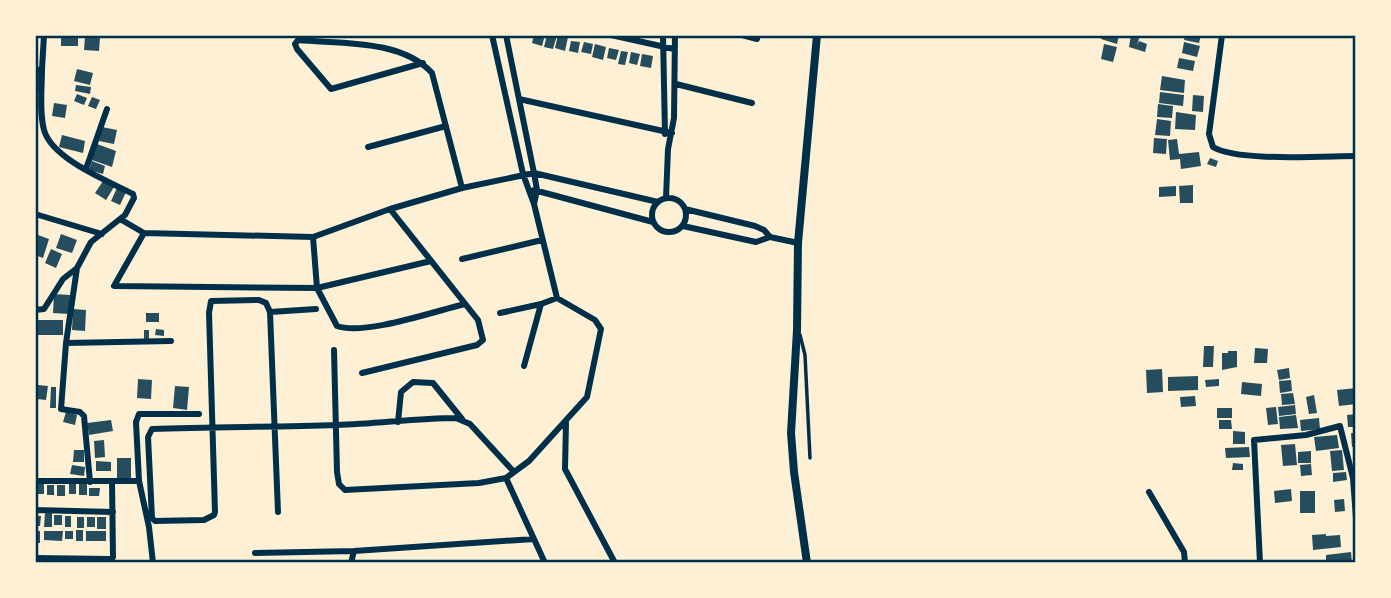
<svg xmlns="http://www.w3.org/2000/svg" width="1391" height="598" font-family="'Noto Sans',sans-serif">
<rect width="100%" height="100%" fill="#fdf0d5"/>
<path fill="#264d5e" d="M534 35H545L542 46 532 43Z
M547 35H557L553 49 544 47Z
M558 35 568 37 565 51 555 48Z
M1102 35H1119L1117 44 1101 39Z
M1131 35H1140L1137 46 1139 41 1147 44 1145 52 1129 47Z
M1185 35H1201L1199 43 1184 40Z
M85 36 100 37 99 51 84 50Z
M61 37H78V46H61Z
M571 41 580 42 578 53 569 51Z
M584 42 593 44 591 54 581 52Z
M1184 42 1200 46 1197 57 1182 53Z
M595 44 606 47 603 60 592 57Z
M1104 44 1117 47 1113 62 1101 59Z
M609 48 619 50 616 60 607 58Z
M621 51 628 52 625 65 618 64Z
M631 52 640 54 637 65 629 63Z
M642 54 653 56 651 68 640 66Z
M1179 58 1195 61 1193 71 1177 68Z
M77 69 93 73 90 85 74 81Z
M35 72H40L41 92H35Z
M1162 76 1185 80 1184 93 1160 90Z
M76 85 91 87 90 94 75 91Z
M1160 92 1184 95 1183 106 1159 103Z
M77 94 87 98 84 105 74 101Z
M1193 95 1204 96 1203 112 1192 111Z
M92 97 100 100 96 109 88 106Z
M54 103 67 105 65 118 52 116Z
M1158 104 1173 106 1172 118 1157 117Z
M1176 112 1196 115 1195 130 1175 129Z
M1157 119 1171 121 1170 136 1155 135Z
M102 127 117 130 114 144 99 141Z
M62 135 85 141 83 153 59 147Z
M1154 138 1167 139 1166 154 1153 153Z
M1177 139 1179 154 1199 152 1201 166 1181 169 1180 159 1170 160 1168 140Z
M97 144 116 151 112 167 92 160Z
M1210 158 1218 161 1216 167 1207 164Z
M92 161 105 166 103 174 89 170Z
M103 181 114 187 106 200 95 193Z
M1193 185V203H1180L1179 186Z
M1176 186V196L1159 197V187Z
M117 188 126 192 120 205 111 201Z
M61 234 77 240 72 253 56 248Z
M38 235 49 239 43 258 35 255Z
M51 249 62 254 56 268 45 263Z
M54 294 70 295 69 314 53 313Z
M73 309 86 310 85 331 72 330Z
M146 313H159V322H146Z
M38 320H63V335H38Z
M156 329 164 330V336L155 335Z
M144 330H149V339H144Z
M1204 346H1214L1213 367H1203Z
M1255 348 1268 349 1267 363H1254Z
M1228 351H1237V367L1222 370V353H1228Z
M1289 368 1290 378 1279 380 1277 370Z
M1162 369 1163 392 1147 393 1146 370Z
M1198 376V390L1168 391V377Z
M138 379 152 380 151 399 137 398Z
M1219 379V386L1206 387 1205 380Z
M1291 380 1292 391 1280 393 1279 381Z
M1242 382 1262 384 1261 396 1241 394Z
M38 385 48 386 46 400 37 399Z
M175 386 189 387 187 410 173 408Z
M51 387H56V408H50Z
M1356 388V404L1339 406 1337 390Z
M1293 393 1295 404 1282 405 1281 394Z
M1314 395 1317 413 1309 414 1306 397Z
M1195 396 1196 406 1181 407 1180 397Z
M1295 405 1296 414 1279 416 1278 407Z
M1276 407 1278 424 1268 425 1266 408Z
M1217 408H1232V418H1217Z
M66 412 77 415 75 425 63 422Z
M1356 414V427H1348L1347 415Z
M1296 415 1298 428 1280 429 1279 417Z
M1319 418 1320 429 1301 431 1300 420Z
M111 420 113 431 89 435 87 423Z
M1219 420H1231L1232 429H1219Z
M1233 431 1245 432V444H1233Z
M1351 433H1356V446L1352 447Z
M1337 435 1339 448 1316 451 1314 437Z
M104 440 105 457 95 458 94 441Z
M1295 444 1297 465 1283 466 1281 445Z
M1249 447 1250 457 1226 458 1225 448Z
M74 450H84V462H73Z
M1342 450 1344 470 1332 471 1330 451Z
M1311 451V463H1298V452Z
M117 458H131V478H117Z
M96 461 111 462V471H96Z
M1233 463 1243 464V470H1232Z
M1311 464 1312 475 1301 476 1300 465Z
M72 465 85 467 84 476 70 474Z
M1346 472 1347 480 1333 482V473Z
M69 483H76V494H69Z
M79 483H87V495H79Z
M37 484H44V494H37Z
M47 485H54V495H47Z
M57 485H65V496H57Z
M89 488H100L99 496H89Z
M1291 489 1292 501 1275 503 1274 491Z
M1300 491H1315V513H1300Z
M1344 499 1345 511 1335 512 1334 500Z
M45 513H52V527H44Z
M54 515H62V525H54Z
M35 516H41L40 526H35Z
M65 516H71V527H65Z
M77 517H84V528H77Z
M87 517H95V527H87Z
M97 517H106V529H97Z
M76 530H83V541H76Z
M35 531H40V543H35Z
M44 531H63L62 541 44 540Z
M65 531H73V539H65Z
M86 531H106V541H86Z
M1326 534V536L1340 535 1341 547 1313 550 1312 535Z
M1351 552 1352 563H1326V555Z"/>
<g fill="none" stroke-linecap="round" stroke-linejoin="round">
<path stroke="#003049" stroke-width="3.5" d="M800 335 805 355 810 458"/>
<path stroke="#003049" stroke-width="6" d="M492 35 523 174 534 204 557 298
M506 35 534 173 537 190 534 204
M611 35 674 49
M663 35 665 134
M742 35 757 39
M1222 35 1209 134 1213 147C1237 162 1325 156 1356 156
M423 63 331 89 297 49 295 44 298 40C340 44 401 39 432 73L462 188
M35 70 42 69 44 35
M676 84 752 103
M519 99 672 133
M368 147 446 126
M86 169 107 109
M534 190 653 222
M652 215a17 17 0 1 1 34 0a17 17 0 1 1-34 0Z
M666 198 668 149 674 118 675 35
M685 209 755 226 764 230 770 237 798 243
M35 214 102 234
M120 219 144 233 313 237 390 209 462 188 534 173 658 202
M683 226 756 242 770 237
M144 233 114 286 317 288 313 237
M462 259 542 240
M431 261 317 288 337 326C364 336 435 311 465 304
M77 268 66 343 61 409 80 412 84 416 90 482
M316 309 270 312 266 303 259 300 211 301 209 313 215 512 214 515 204 520 155 521 152 518 148 437 152 429C214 427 276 427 337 425 377 424 416 418 456 418L470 424 514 472
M35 310 44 309 63 279 77 268 91 242 125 215 134 198 133 194C108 181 52 159 44 130 39 111 42 88 42 69
M270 312 278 512
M66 343 171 341
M334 350 337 472 339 484 345 490 479 483 506 478 529 461 587 397 601 329 595 320 557 298 541 304 500 313
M524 366 541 304
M362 373 477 345 483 340 478 320 390 209
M398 422 401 392 413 382 433 383 462 419
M566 422 565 469 615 563
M506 478 545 563
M35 481H139
M1149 492 1184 552 1185 563
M35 510 113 512
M255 553 354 551
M35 558 109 559
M109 563 113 557 112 481
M153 563 149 527 139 481 136 422 139 414H199
M351 563 354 551 534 539
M1260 563 1254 440 1306 435 1340 426 1353 478 1356 518"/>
<path stroke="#003049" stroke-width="8" d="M807 563 794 472 791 433 797 330 798 243 817 35"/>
</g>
<rect width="1391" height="598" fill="none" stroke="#fdf0d5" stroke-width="74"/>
<rect x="37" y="37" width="1317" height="524" fill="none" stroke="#003049" stroke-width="2.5"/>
</svg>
